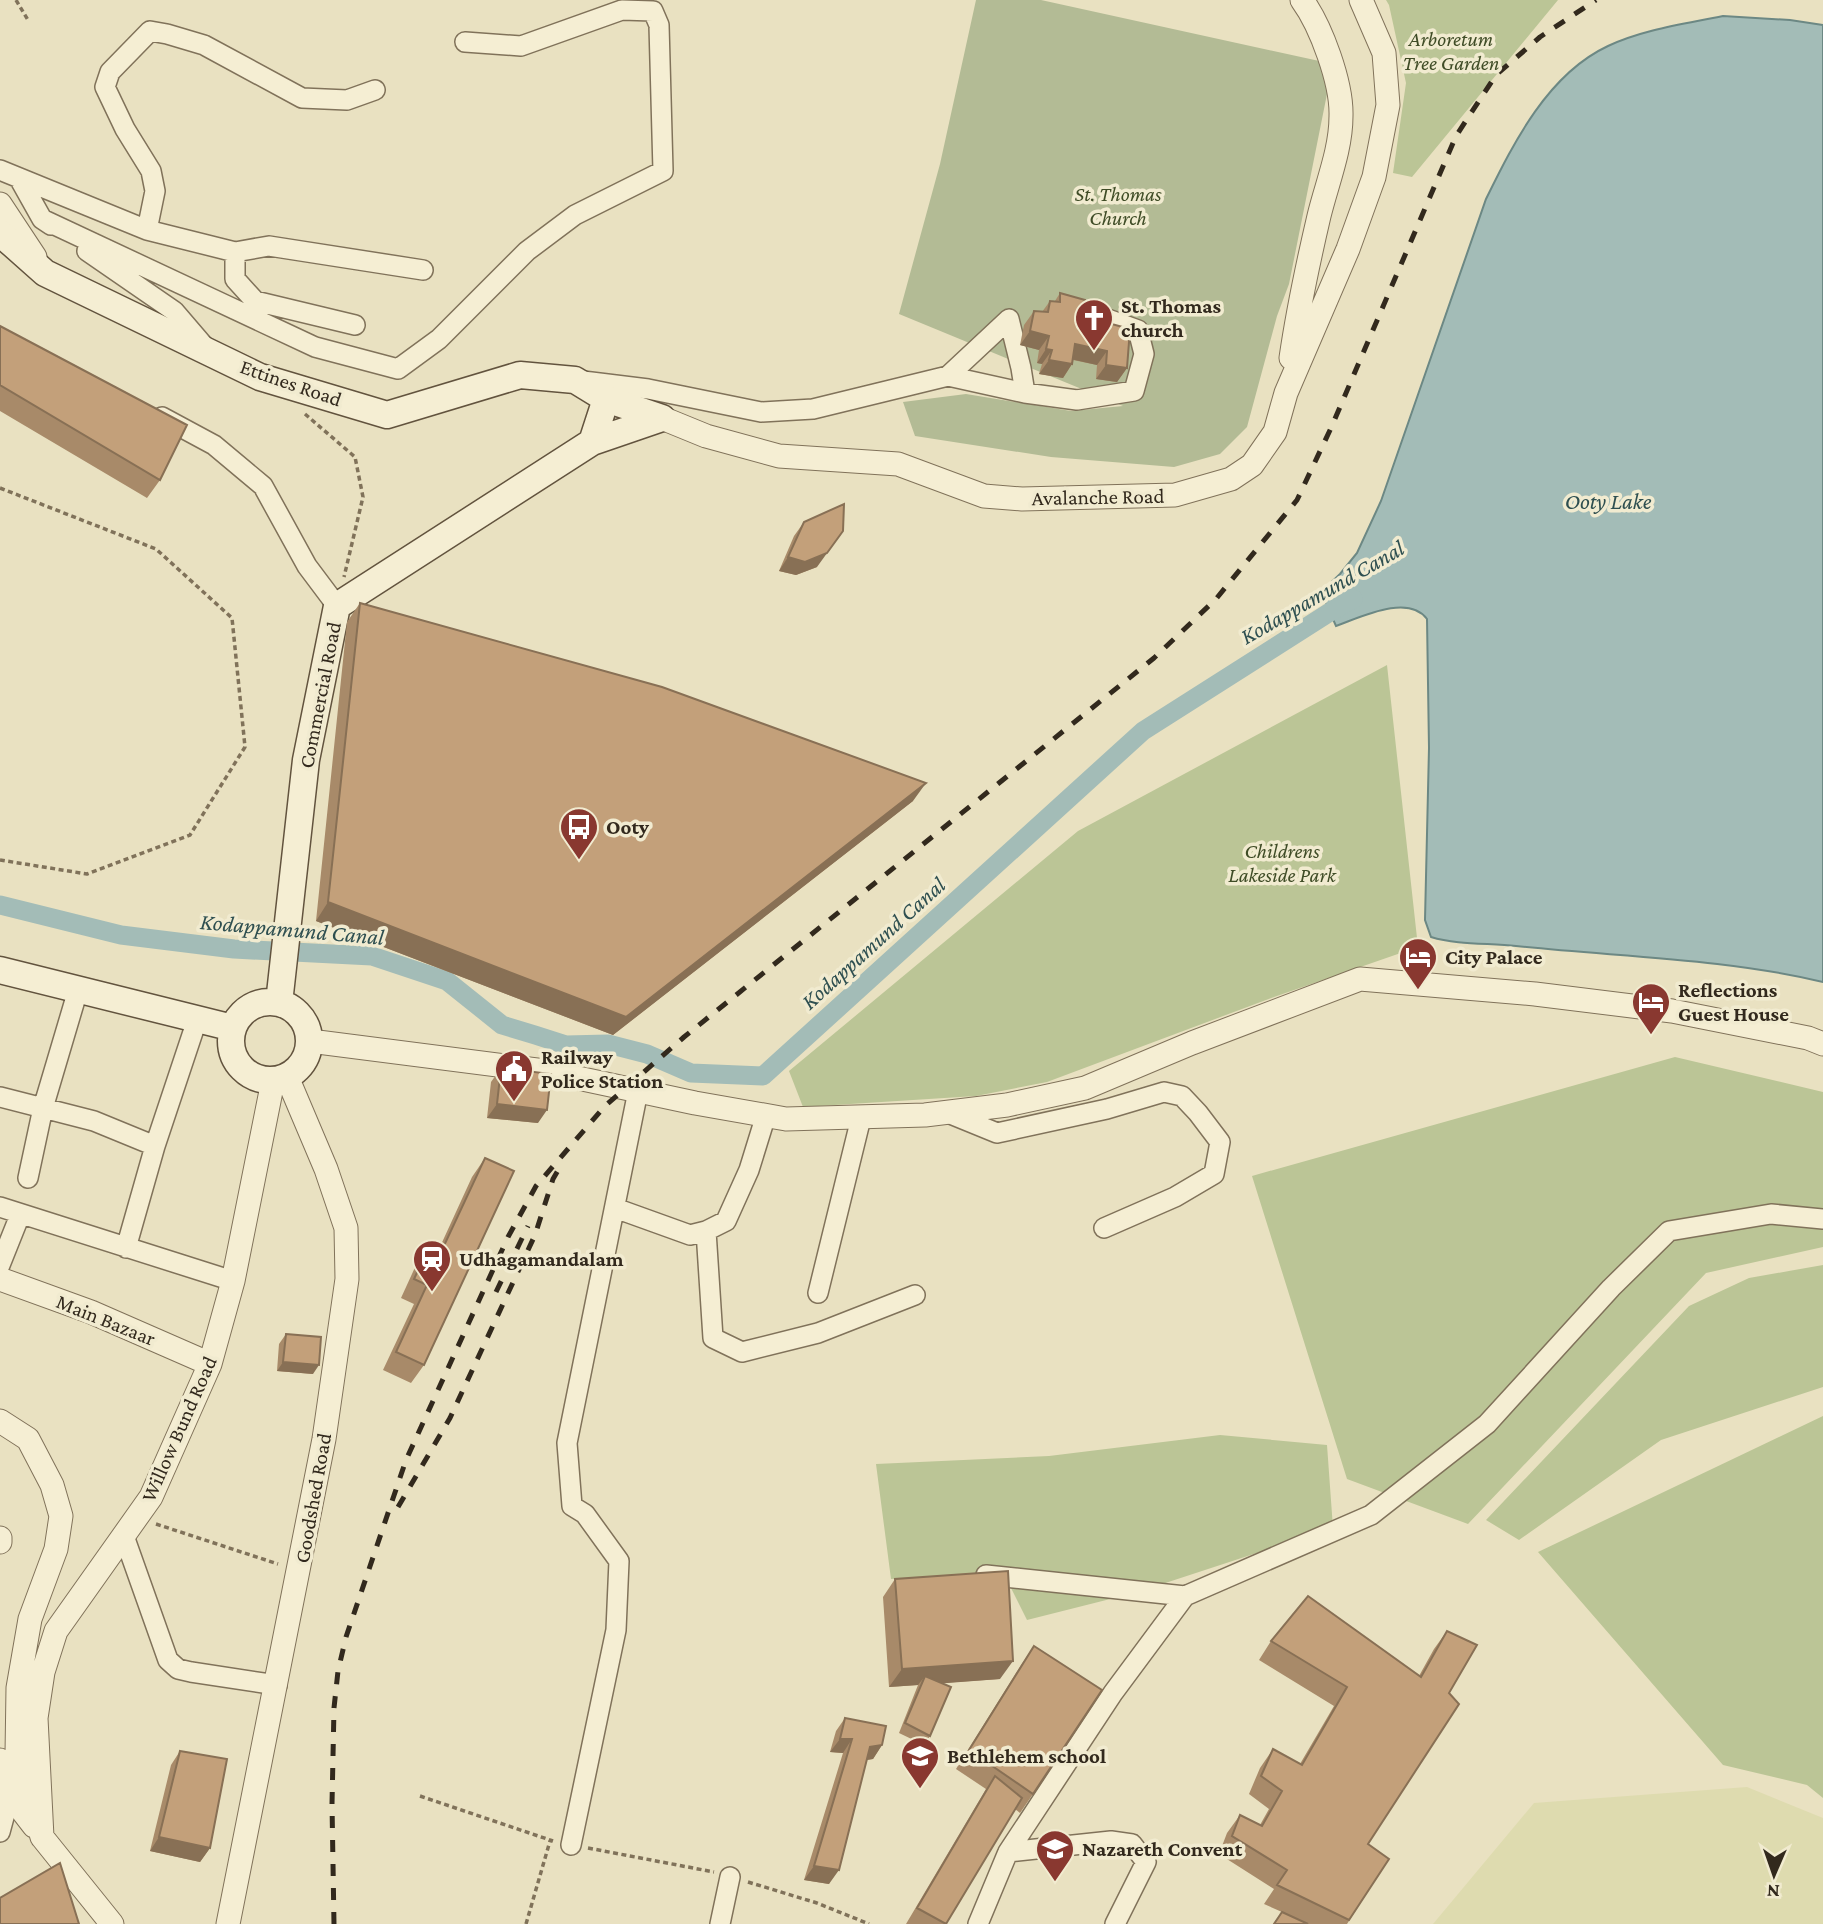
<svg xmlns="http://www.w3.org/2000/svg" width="1823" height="1924" font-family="'Crimson Pro',serif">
<rect width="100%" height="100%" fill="#e9e1c1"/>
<path fill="#dedbaf" d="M1747 1787 1823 1818V1924H1433L1534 1803Z"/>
<path fill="#bbc596" d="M1386 0H1558L1412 177 1393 173 1406 83 1389 5Z
M1387 665 1418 947 1274 997 1047 1082 976 1096 803 1107 789 1071 1078 831Z
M1675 1057 1823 1092V1247L1706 1273 1468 1524 1347 1479 1252 1176Z
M1823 1265V1387L1661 1440 1519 1540 1486 1520 1689 1306 1749 1278Z
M1823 1416V1798L1807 1785 1723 1765 1538 1552Z
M1220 1435 1327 1445 1333 1528 1138 1592 1027 1620 1003 1572 891 1579 876 1464 1049 1456Z"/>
<path fill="#b3bb95" d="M976 0H1041L1333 64 1289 284 1277 316 1247 427 1220 454 1174 467 1051 457 915 436 903 402 966 394 1071 411 1123 406 899 314 940 164Z"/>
<path fill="#a3bcb7" stroke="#6c8884" stroke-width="2" d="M1723 16 1790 20 1823 25V982C1723 958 1618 957 1516 946 1489 943 1457 945 1431 937L1425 920 1429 748 1427 619C1408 593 1359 618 1336 626L1321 592 1340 574 1357 553 1381 501 1486 199C1514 142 1548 74 1608 46 1645 29 1685 24 1723 16Z"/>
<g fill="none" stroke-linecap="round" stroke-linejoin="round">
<path stroke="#a3bcb7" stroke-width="19" d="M0 905 121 935 234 949 372 956 447 981 502 1025 535 1035 566 1045 608 1044 647 1054 691 1073 763 1076 1143 731 1330 612 1353 599"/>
<defs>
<path id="minor" d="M0 170 147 230 235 252 269 246 423 270
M19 178 42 219 51 225
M42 219 315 347 398 369 439 339 527 251 575 215 663 171 659 25 653 11 622 10 521 46 465 42
M147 230 155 191 151 171 125 129 105 87 110 72 150 31 167 34 204 45 302 98 347 100 375 90
M87 251 174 311 204 346
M235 252V279L255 301 355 325
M948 376 1025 393
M583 381 648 389 761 412 813 409 948 376 1009 319 1021 368 1025 393 1077 400 1134 391 1144 354 1138 330 1091 313
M162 417 214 445 263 486 307 566 337 606
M0 1097 94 1121 155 1146
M948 1113 997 1133 1107 1109 1164 1092 1182 1096 1198 1113 1220 1142 1214 1174 1175 1197 1104 1228
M28 1178 43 1108 78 990
M0 1207 233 1281
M615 1208 690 1235 706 1231 726 1221 749 1170 766 1115
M706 1231 713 1338 742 1352 818 1333 915 1295
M126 1248 155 1146 197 1020
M0 1265 20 1215
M818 1293 861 1118
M124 1536 168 1660 178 1669 191 1672 277 1685
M986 1575 1185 1596
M0 1832 10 1795
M571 1845 616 1630 619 1561 585 1514 572 1506 567 1443 638 1091
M1008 1852 1111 1841 1132 1844 1146 1862 1115 1924
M720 1924 730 1877
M978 1924 1008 1852 1113 1693 1185 1596 1371 1515 1487 1424 1611 1288 1669 1231 1771 1214 1823 1219"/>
<path id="tertiary" d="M0 204 35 257
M1291 358C1298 310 1308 263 1319 216 1327 183 1341 150 1341 116 1342 83 1321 26 1302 0
M662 418 706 436 779 456 898 464 984 496 1022 499 1175 495 1231 479 1252 465 1275 432 1286 393 1348 249 1374 177 1388 105 1384 53 1361 0
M310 1041 545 1071 695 1103 786 1119 925 1115 1007 1105 1085 1088 1192 1043 1360 979 1535 994 1672 1011 1808 1038 1823 1044
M0 1279 91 1312 210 1364
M0 1421 28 1439 52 1485 61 1516 56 1549 30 1619 18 1688 17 1754 42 1837 112 1924
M0 1538V1542
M0 1760 10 1795 34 1826
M42 1837 36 1718 43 1672 56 1631 151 1497 210 1364 233 1281 273 1081
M228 1924 324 1439 347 1279 346 1228 326 1169 287 1077"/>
<path id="secondary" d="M0 233 45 273 260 377 387 415 520 375 575 380 606 399
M606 399 662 418 592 442Z
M0 970 233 1028
M231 1041a39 39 0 1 1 78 0a39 39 0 1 1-78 0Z
M279 1003 306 760 337 606 592 442"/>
</defs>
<use href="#minor" stroke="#80725a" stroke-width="22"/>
<use href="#tertiary" stroke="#80725a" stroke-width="25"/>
<use href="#secondary" stroke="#62533e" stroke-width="29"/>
<path stroke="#80725a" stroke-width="3.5" stroke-dasharray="5 3.5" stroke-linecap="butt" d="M16 0 28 20
M305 414 355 457 363 497 344 577
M0 488 156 549 232 618 245 747 190 835 87 874 0 860
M156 1524 278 1564
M420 1796 553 1841
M588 1848 714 1872
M748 1882 817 1903 869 1924
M526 1924 550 1841"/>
<use href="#minor" stroke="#f5eed3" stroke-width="19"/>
<use href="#tertiary" stroke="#f5eed3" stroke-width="23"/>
<use href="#secondary" stroke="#f5eed3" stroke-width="26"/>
<path stroke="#32291d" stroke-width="5" stroke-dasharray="12 12" stroke-linecap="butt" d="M496 1292 528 1226
M398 1507 450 1418 535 1235 553 1179 560 1167
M334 1924 332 1804 334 1708 338 1671 346 1637 406 1460 508 1237 536 1186 605 1106 684 1037 1154 658 1216 599 1297 500 1331 428 1456 136 1496 75 1540 37 1596 0"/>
</g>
<path fill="#a88a69" d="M1060 293 1082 317 1090 318 1096 310 1108 323 1127 368 1117 382 1096 379 1097 365 1073 360 1072 364 1063 378 1039 374 1042 364 1037 363 1039 350 1020 345 1024 325 1034 311 1042 312 1050 301H1055Z
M0 326 160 480 147 498 0 411Z
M804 522 817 567 796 575 779 571 794 536Z
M360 603 913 801 613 1035 316 921 347 622Z
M501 1068 538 1123 487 1118 491 1082Z
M485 1158 424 1365 411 1383 383 1370 414 1304 401 1298 417 1263 430 1245 439 1249 472 1177Z
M286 1334 313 1374 277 1371 279 1344Z
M895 1579 1000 1679 942 1683 930 1736 924 1745 899 1733 918 1685 889 1687 883 1597Z
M1447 1631 1449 1693 1368 1844 1389 1859 1347 1924H1273L1282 1912 1264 1904 1274 1889 1219 1854 1227 1833 1240 1815 1260 1825 1269 1809 1249 1794 1260 1768 1273 1749 1300 1764 1334 1706 1259 1660 1271 1641 1419 1676 1434 1649Z
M1034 1646 1033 1794 1020 1813 1015 1809 946 1924H906L986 1789 956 1769 1021 1665Z
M845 1718 882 1745 873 1759 866 1760 829 1884 804 1880 843 1753 830 1752 836 1731Z
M180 1751 210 1848 200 1862 150 1851 171 1765Z"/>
<path fill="#887055" d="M1030 331 1049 336 1039 350 1020 345Z
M1075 344 1107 351 1097 365 1066 358Z
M1046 349 1052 350 1042 364 1037 363Z
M1049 360 1072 364 1063 378 1039 374Z
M1106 365 1127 368 1117 382 1096 379Z
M843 531 817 567 796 575 779 571 788 557Z
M926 783 913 801 613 1035 316 921 328 902Z
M497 1104 547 1110 538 1123 487 1118Z
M283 1362 319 1365 313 1374 277 1371Z
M1013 1661 1000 1679 921 1685 925 1676 918 1685 889 1687 902 1669Z
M840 1739H852L843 1753 830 1752Z
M882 1745 873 1759 860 1761 870 1747Z
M159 1837 210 1848 200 1862 150 1851Z
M814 1866 839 1870 829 1884 804 1880Z"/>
<path fill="#c3a07a" stroke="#887055" stroke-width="2" d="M1060 293 1085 300 1082 317 1094 319 1096 310 1108 313V323L1130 329 1127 368 1106 365 1107 351 1075 344 1072 364 1049 360 1052 350 1046 349 1049 336 1030 331 1034 311 1048 312 1050 301 1060 302Z
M0 326 187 425 160 480 0 385Z
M844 504 843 531 827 553 805 562 788 557 804 522Z
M360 603 662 687 926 783 626 1017 328 902Z
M501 1068 551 1074 547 1110 497 1104Z
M485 1158 514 1171 424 1365 396 1352 427 1285 414 1279 430 1245 442 1250Z
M286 1334 321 1337 319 1365 283 1362Z
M1008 1571 1013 1661 902 1669 895 1579Z
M1308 1596 1421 1677 1447 1631 1477 1645 1449 1693 1459 1704 1368 1844 1389 1859 1349 1920 1277 1885 1287 1870 1232 1836 1240 1815 1262 1826 1282 1791 1261 1776 1273 1749 1302 1765 1347 1687 1271 1641Z
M1034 1646 1102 1690 1033 1794 969 1750Z
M925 1676 951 1687 930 1736 905 1723Z
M845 1718 886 1726 882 1745 870 1747 839 1870 814 1866 852 1739H840Z
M180 1751 227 1759 210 1848 159 1837Z
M995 1776 1022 1798 946 1924 917 1908Z
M60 1863 79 1924H0V1898Z
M1282 1912 1308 1924H1274Z"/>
<defs>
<symbol id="church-pin" viewBox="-11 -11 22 30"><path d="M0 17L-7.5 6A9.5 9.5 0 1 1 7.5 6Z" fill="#893830" stroke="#f1ebd0"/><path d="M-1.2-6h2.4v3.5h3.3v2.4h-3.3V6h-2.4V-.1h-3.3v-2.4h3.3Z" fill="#fff"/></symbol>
<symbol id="bus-pin" viewBox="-11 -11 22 30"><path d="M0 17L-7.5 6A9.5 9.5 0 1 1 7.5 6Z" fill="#893830" stroke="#f1ebd0"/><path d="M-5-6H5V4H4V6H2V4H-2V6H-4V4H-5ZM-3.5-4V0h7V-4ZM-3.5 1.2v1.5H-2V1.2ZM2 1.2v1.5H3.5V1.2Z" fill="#fff"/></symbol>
<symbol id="hotel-pin" viewBox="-11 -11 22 30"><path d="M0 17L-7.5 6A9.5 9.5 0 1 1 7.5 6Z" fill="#893830" stroke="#f1ebd0"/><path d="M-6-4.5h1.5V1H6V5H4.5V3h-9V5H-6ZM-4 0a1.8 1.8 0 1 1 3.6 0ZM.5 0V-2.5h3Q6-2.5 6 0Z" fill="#fff"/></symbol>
<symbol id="civic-pin" viewBox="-11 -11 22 30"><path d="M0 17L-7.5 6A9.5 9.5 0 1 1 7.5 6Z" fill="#893830" stroke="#f1ebd0"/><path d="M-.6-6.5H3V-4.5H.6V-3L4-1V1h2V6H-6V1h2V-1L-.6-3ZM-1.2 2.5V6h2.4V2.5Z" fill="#fff"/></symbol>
<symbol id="station-pin" viewBox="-11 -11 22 30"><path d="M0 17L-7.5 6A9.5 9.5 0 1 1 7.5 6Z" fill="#893830" stroke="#f1ebd0"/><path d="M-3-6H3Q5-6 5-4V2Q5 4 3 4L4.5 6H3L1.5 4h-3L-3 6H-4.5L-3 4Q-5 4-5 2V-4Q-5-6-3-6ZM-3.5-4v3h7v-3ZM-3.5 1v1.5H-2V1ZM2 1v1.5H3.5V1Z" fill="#fff"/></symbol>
<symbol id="school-pin" viewBox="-11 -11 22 30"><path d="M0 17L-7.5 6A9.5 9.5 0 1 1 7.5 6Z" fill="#893830" stroke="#f1ebd0"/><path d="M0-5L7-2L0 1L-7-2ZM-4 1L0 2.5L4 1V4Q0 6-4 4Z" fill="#fff"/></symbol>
</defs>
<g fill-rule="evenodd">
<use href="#church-pin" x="1072" y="296" width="44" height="60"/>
<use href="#bus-pin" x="557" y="805" width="44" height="60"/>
<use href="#hotel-pin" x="1396" y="935" width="44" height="60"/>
<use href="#hotel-pin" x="1629" y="980" width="44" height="60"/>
<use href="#civic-pin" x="492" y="1047" width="44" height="60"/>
<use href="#station-pin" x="410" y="1237" width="44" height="60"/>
<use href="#school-pin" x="898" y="1734" width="44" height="60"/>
<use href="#school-pin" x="1033" y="1827" width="44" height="60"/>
</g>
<g text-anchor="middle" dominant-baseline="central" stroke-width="7" stroke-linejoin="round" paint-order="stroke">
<g font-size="21" font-style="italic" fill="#3f4c26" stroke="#f1ebd0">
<text x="1451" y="39">Arboretum<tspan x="1451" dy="24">Tree Garden</tspan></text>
<text x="1118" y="194">St. Thomas<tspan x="1118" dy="24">Church</tspan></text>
<text x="1282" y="851">Childrens<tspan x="1282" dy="24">Lakeside Park</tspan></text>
</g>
<g font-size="21" font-weight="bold" fill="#32291d" stroke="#f1ebd0" text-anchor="start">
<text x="1121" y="306">St. Thomas<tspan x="1121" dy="24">church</tspan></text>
<text x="606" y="827">Ooty</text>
<text x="1445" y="957">City Palace</text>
<text x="1678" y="990">Reflections<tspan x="1678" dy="24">Guest House</tspan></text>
<text x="541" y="1057">Railway<tspan x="541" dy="24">Police Station</tspan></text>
<text x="459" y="1259">Udhagamandalam</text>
<text x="947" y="1756">Bethlehem school</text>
<text x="1082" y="1849">Nazareth Convent</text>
</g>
<g font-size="21" fill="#32291d" stroke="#f1ebd0">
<text transform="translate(291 383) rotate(19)">Ettines Road</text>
<text transform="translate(1098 497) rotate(-1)">Avalanche Road</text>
<text transform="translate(320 695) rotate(-79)">Commercial Road</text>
<text transform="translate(106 1320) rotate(22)">Main Bazaar</text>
<text transform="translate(179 1429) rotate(-66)">Willow Bund Road</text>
<text transform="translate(313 1498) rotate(-80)">Goodshed Road</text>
</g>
<g font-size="23" font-style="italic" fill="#2e4f50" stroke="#f1ebd0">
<text x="1608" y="501">Ooty Lake</text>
<text transform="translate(1322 592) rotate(-30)">Kodappamund Canal</text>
<text transform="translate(292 929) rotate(5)">Kodappamund Canal</text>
<text transform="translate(873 943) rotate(-42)">Kodappamund Canal</text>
</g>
</g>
<g transform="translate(1774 1875) rotate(182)" stroke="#f1ebd0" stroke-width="5" paint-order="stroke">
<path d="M0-5L12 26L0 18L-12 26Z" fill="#32291d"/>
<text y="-10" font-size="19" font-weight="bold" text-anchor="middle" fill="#32291d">N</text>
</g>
</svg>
